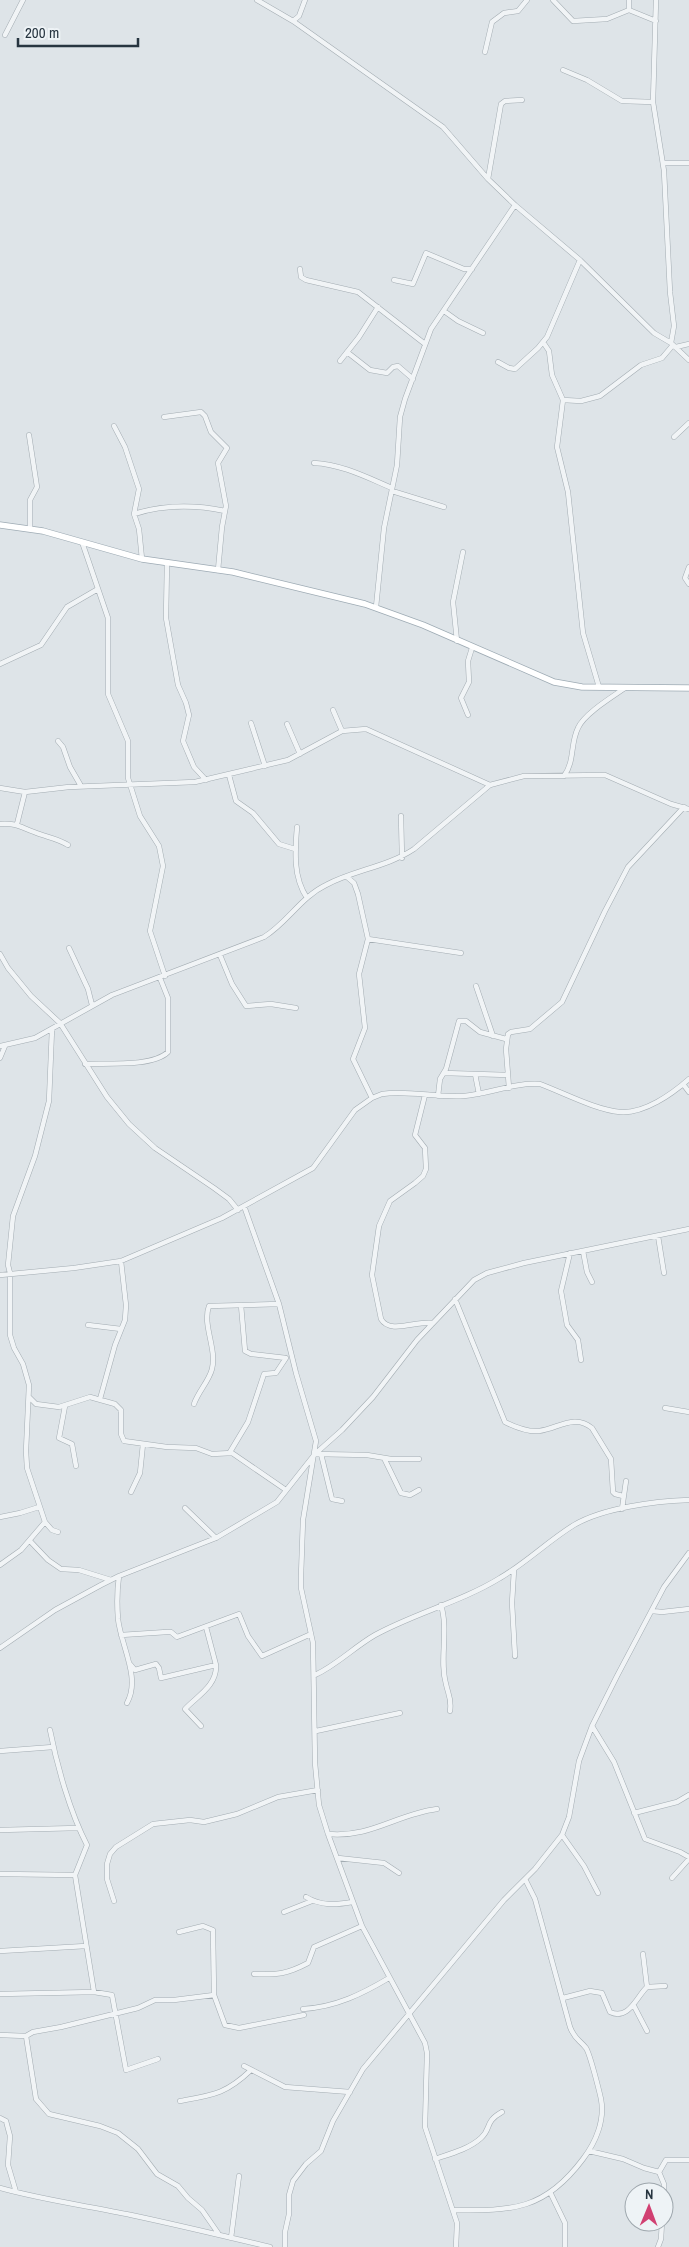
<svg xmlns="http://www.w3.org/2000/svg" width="689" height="2247" font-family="'Archivo Narrow',sans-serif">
<rect width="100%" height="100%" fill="#dee4e8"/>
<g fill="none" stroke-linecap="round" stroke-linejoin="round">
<defs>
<path id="minor" d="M257 0 293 21 443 127 488 179 515 205 580 260 654 333 671 343 689 360
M553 0 573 21 607 19 629 10 656 21
M656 0 653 102 664 171 670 292 674 326 671 343
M629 10V0
M293 21 299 16 305 0
M5 35 23 0
M485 52 492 22 504 13 518 11 527 0
M563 70 587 80 622 101 653 102
M663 163H689
M488 179 501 104 505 101 522 100
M300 269 301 277 306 280 358 292 425 344
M394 280 413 284 426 253 464 269H472
M444 311 458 321 483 333
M543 342 549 351 552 375 563 400 557 447 568 492 583 633 599 687
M676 347 689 344
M347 352 370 370 387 373 393 367 398 366 413 379
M340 361 359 337 378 307
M498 362 509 368 515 369 538 348 547 337 580 260
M563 400 581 401 600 396 641 365 662 358 673 345
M164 417 201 412 205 416 211 432 227 448 218 463 226 506 222 527 218 570
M114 426 125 447 139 489 134 514 139 529 142 559
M29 435 37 487 30 500V528
M674 437 689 423
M314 463C341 464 368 478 392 488
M392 491 444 507
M134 514C163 505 196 505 225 511
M82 542 108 618V694L128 741V778L140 816 159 846 163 866 150 931 165 976
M167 563 166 618 178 685 186 703 189 715 183 741 194 767 206 780
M689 567 685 578 689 584
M376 607 384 528 397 465 400 417 405 399 431 329 515 205
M457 641 453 602 463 552
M0 664 41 645 67 607 98 589
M333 710 342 731
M468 715 461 698 469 682 468 661 472 648
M251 723 265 766
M287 724 300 754
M58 741 63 747 70 767 81 786
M229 775 236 801 253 813 279 844 295 849
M564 776C575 761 570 744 578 728 584 714 612 697 625 688
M0 788 25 792 69 787 195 782 288 760 342 731 366 729 490 785
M401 816 402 858
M0 824C17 823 20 827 34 832 46 837 57 838 68 845
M17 824 25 792
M297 827C295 852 293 877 307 898
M347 877 354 883 358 894 368 939 359 974 365 1028 353 1059 372 1098
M368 939 461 953
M69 948 88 989 92 1005
M0 954 8 968 31 996 60 1023 107 1097 129 1124 155 1148 214 1188 229 1199 238 1210
M220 955 232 984 246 1006 271 1004 296 1008
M476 986 493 1036
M52 1029 49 1101 35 1156 13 1216 8 1265 10 1273V1335L14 1348 23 1364 29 1385 26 1451 27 1468 45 1522 52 1530 58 1532
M0 1046 35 1038 112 995 264 937C287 923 301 897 326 885 354 870 387 867 414 849L490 785 524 776 605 775 671 804 689 809
M0 1058 5 1046
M85 1064C106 1063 153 1067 168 1052V998L160 978
M444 1073 508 1075
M475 1074 479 1094
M683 1084 689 1092
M509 1088 506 1049 508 1034 511 1032 530 1029 562 1002 605 911 628 867 684 807
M425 1095 415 1135 425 1148 426 1169 423 1176 415 1183 390 1201 379 1226 372 1275 381 1319C390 1335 417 1320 433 1323
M438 1096 440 1079 446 1069 459 1021H466L480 1032 506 1039
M244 1206 279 1304 296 1373 316 1441 303 1520 301 1576V1588L313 1643 315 1763 319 1805 328 1834 362 1926 425 2043 427 2053 425 2127 457 2223 456 2247
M658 1236 664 1273
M583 1251 587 1272 592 1282
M570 1253 561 1291 567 1325 578 1340 581 1360
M0 1275 74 1268 121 1261 222 1218 313 1168 355 1110 372 1098 382 1094C409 1090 437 1098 464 1096 489 1094 516 1082 540 1084 564 1093 596 1110 620 1112 644 1114 672 1094 689 1079
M455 1299 505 1422C515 1427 527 1432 539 1431 558 1429 574 1413 592 1428L611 1459 613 1492 615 1494 623 1496
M241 1305 245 1351 251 1354 286 1358
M88 1325 121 1329
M30 1398 36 1404 59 1407 90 1397 115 1404 121 1410V1434L124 1441 167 1447 196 1448 212 1454 232 1453 286 1490
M100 1399 115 1345 125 1320 126 1305 121 1261
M194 1404C198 1392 209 1381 212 1369 217 1348 202 1325 209 1306L279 1304
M65 1406 59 1438 72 1444 76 1466
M665 1408 689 1412
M230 1452 248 1422 264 1374 276 1373 286 1358
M315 1454 367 1455 391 1459H419
M321 1454 332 1499 342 1501
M384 1458 401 1493 410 1495 419 1490
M131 1492 140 1473 143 1444
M185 1508 216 1538
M622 1509 626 1481
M0 1517 20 1513 39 1507
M30 1541 48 1560 61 1569 79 1570 111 1580
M0 1565 21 1550 45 1522
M514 1570 512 1603 515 1656
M119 1576C117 1590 117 1606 118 1619 121 1646 141 1678 127 1703
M441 1605C449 1631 439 1660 446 1684 448 1694 452 1699 450 1711
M652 1611 662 1612 689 1609
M206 1627 216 1665
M121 1635 167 1632H171L177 1637 239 1614 248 1636 262 1656 311 1634
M0 1648 55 1610 101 1585 119 1576 216 1538 277 1502 315 1454 342 1430 373 1397 417 1340 474 1280 487 1273 524 1263 689 1229
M129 1663 135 1670 156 1664 159 1668 161 1678 216 1665C217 1686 197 1696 185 1709L201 1726
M315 1675C337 1665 354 1647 375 1635 415 1613 461 1602 500 1578 526 1563 548 1541 574 1525 603 1508 655 1501 689 1500
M592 1726 614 1762 645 1839 680 1852 689 1857
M50 1730C57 1766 70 1812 87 1845L75 1875 94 1992
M316 1731 400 1713
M0 1751 53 1747
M634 1813 677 1802 689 1795
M0 1830 78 1828
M328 1834C371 1838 397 1814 437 1809
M562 1835 584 1866 598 1893
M338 1858 384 1863 399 1873
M0 1874 75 1875
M672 1878 689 1859
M306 1897C321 1906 336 1905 352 1902
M114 1901 107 1879V1864L110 1854 116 1847 153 1824 190 1820 204 1822 237 1814 278 1797 318 1790
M284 1912 312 1901
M179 1932 203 1926 213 1930 214 1995 225 2025 239 2028 304 2015
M0 1951 86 1946
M643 1954 647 1987
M254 1974C278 1975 287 1974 308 1963L314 1947 362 1926
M0 1994 94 1992 112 1995 126 2070 158 2059
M563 1998 590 1991 602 1993 610 2012C629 2021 637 1996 647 1987L665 1986
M634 2006 647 2031
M303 2009C336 2007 362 1994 389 1978
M0 2035 26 2036 33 2032 61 2027 138 2008 155 2000H174L214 1995
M26 2036 36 2099 49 2114 100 2126 118 2133 138 2149 157 2174 178 2186 188 2198 202 2210 218 2233
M244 2066 285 2087 350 2092
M180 2101C213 2095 226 2094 251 2070
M0 2118 6 2121 10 2136 8 2165 16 2192
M589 2151 623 2159 644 2168 659 2172 664 2184V2192
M435 2159C450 2154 469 2149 481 2138 492 2128 484 2122 502 2112
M659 2172 666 2160H689
M0 2188C43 2200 88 2206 131 2215 178 2225 224 2236 270 2247
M551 2194 565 2223V2247
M453 2210C513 2211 545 2210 583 2159 596 2142 605 2120 601 2099 599 2090 590 2054 586 2048 579 2039 575 2040 570 2027L535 1899 525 1879
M231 2238 239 2176
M285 2247V2232L289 2214V2195L293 2181 306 2164 321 2151 333 2121 363 2069 504 1900 535 1869 562 1835 569 1817 579 1761 592 1726 617 1676 664 1587 689 1553
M658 2247 661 2239 662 2222"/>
<path id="major" d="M0 525 43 531 142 559 233 572 365 604 423 625 554 682 582 687 689 688"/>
</defs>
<use href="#minor" stroke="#a3acb2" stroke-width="5.5"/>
<use href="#major" stroke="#9eabb4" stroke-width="7"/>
<use href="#minor" stroke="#f1f4f6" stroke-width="4.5"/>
<use href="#major" stroke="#fff" stroke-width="5.5"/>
</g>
<g transform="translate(649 2207) rotate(1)"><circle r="24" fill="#eef3f6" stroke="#9ea7ad"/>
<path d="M0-4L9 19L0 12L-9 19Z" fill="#d14072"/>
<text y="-8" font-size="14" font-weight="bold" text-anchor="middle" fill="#273540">N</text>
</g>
<path d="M18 38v8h120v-8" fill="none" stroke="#273540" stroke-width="2.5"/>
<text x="25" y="38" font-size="15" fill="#273540" stroke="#eef3f6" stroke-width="4" paint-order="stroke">200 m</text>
</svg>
